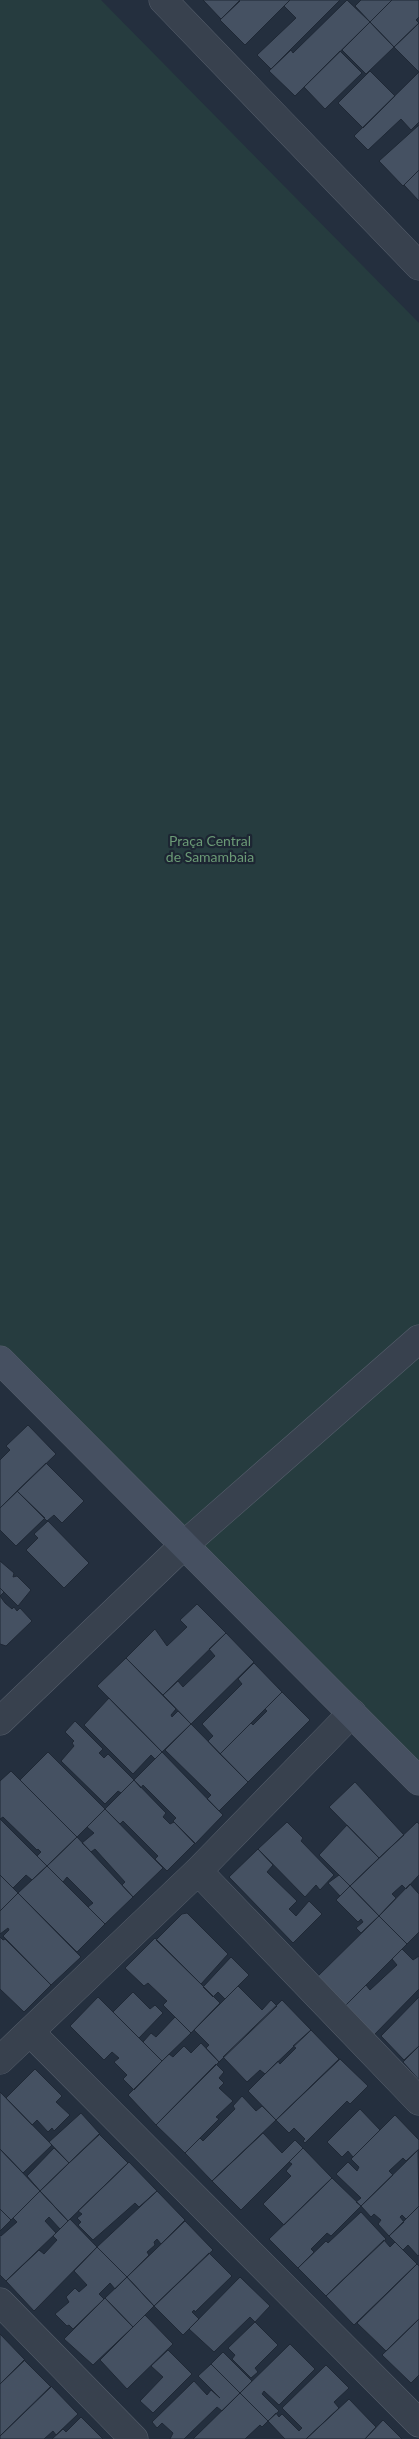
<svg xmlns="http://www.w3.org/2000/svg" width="419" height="2439" font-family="Lato,sans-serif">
<rect width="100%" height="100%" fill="#242f3e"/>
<path fill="#263c3f" d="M0 0H101L419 323V1795L0 1372Z"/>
<path fill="#455162" stroke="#1f2835" d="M203 0H239L240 1 221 19Z
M240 0H290L245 45 220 20Z
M290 0H340L271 69 257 55 296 18 284 6Z
M347 0 370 22 295 96 269 71 291 50 293 53Z
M361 0H392L370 22 355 6Z
M392 0H419V17L416 20 419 23 394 47 370 22Z
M370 22 394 47 366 74 342 50Z
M419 23V72L394 47Z
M340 51 362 73 325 109 304 87Z
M370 71 395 96 363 128 338 103Z
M419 72V122L411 130 401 119 368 150 354 136Z
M419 125V170L403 186 379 161Z
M419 170V201L404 185Z
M28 1425 56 1454 0 1508V1460L10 1450 6 1446Z
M46 1463 84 1501 62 1523 54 1515 47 1521 17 1491Z
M17 1491 45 1518 16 1546 0 1530V1508Z
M48 1521 89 1563 64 1588 26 1550 38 1538 34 1534Z
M0 1561 14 1573 13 1577 17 1576 31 1590 18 1606 0 1588Z
M0 1588 4 1592 0 1596 5 1603 12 1609 14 1607 17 1611 20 1608 32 1621 6 1646 0 1644Z
M197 1604 226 1633 163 1695 126 1658 155 1629 167 1646 187 1627 180 1620Z
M226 1633 254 1662 191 1724 163 1695 178 1681 183 1687 215 1656 209 1649Z
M126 1658 176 1709 171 1715 172 1717 178 1711 191 1724 162 1752 97 1686Z
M254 1663 282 1692 220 1754 208 1741 213 1736 202 1724 242 1684 238 1679Z
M282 1692 310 1720 248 1782 220 1754 251 1723 253 1725 267 1711 265 1709Z
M109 1698 162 1752 155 1759 151 1755 133 1774 84 1725Z
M75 1721 103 1749 99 1753 104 1758 108 1754 134 1780 121 1793 118 1791 105 1804 61 1761 74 1746 72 1743 74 1741 65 1732Z
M191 1724 248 1782 219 1811 207 1799 211 1795 165 1750Z
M48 1752 105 1809 77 1837 20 1780Z
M162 1752 223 1815 195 1844 173 1821 176 1818 143 1785 141 1788 134 1780Z
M11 1771 77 1837 47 1866 37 1856 41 1852 38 1849 37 1850 3 1817 0 1819V1781Z
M134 1780 166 1813 163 1817 170 1824 174 1822 195 1843 167 1871 155 1859 158 1856 123 1821 120 1824 105 1809Z
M355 1782 404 1835 379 1858 329 1807Z
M105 1809 163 1868 133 1897 122 1885 125 1882 95 1849 91 1852 82 1843 94 1833 87 1827Z
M0 1819 47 1866 32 1880 26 1875 13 1888 0 1875Z
M287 1822 303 1838 301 1841 334 1875 320 1890 316 1885 305 1897 258 1849Z
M417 1822 419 1824V1875L406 1889 402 1885 392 1894 396 1898 379 1916 350 1886Z
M347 1825 379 1858 350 1886 319 1855Z
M77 1837 133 1897 105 1924 88 1907 93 1903 67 1877 63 1882 47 1866Z
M258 1849 273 1865 267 1872 297 1901 289 1909 296 1916 309 1901 322 1914 293 1943 229 1877Z
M47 1866 105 1924 77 1952 18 1893Z
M0 1875 18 1893 0 1911Z
M339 1875 350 1886 340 1896 328 1883Z
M410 1884 419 1894V1932L407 1944 379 1916Z
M350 1886 379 1916 361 1933 356 1928 363 1922 361 1919 358 1922 336 1900Z
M18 1893 81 1957 51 1985 3 1936 9 1930 8 1928 0 1934V1911Z
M187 1913 228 1954 201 1984 156 1940 182 1914Z
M379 1916 407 1944 345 2006 316 1978Z
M0 1937 3 1940 5 1939 51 1985 24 2012 0 1989Z
M155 1938 220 2003 191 2033 163 2005 167 2001 148 1983 144 1986 125 1968Z
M402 1949 413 1960 419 1956V1989L374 2035 346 2005 366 1985 370 1990 397 1965 392 1959Z
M231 1957 249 1975 225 1999 218 1992 213 1997 203 1987Z
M238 1986 262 2010 271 2000 277 2006 219 2062 206 2048 209 2045 194 2030Z
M133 1992 150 2009 155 2005 163 2013 139 2038 113 2012Z
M98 1997 162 2061 134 2090 123 2079 127 2075 114 2062 119 2058 112 2052 104 2060 70 2026Z
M419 1997V2046L404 2060 381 2036Z
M282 2000 311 2030 265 2074 260 2070 247 2082 223 2057Z
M175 2017 191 2033 162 2061 143 2042 151 2033 156 2037Z
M311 2030 339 2059 276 2120 248 2091 278 2061 280 2064 296 2048 293 2046Z
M201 2043 219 2062 156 2125 128 2095 169 2054 173 2057 184 2046 191 2053Z
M419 2046V2080L403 2062Z
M340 2059 368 2086 350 2104 347 2101 305 2143 303 2141 305 2139 294 2128 289 2133 276 2120Z
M216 2064 224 2072 219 2078 224 2083 219 2088 233 2101 216 2117 219 2119 185 2153 156 2125Z
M35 2069 62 2096 56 2102 70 2115 54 2131 52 2128 48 2132 37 2120 32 2125 6 2098Z
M0 2092 52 2145 23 2173 0 2149Z
M242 2096 256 2111 262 2106 276 2120 212 2181 185 2153 200 2138 203 2141 235 2109 233 2106Z
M360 2109 380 2130 353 2157 348 2151 342 2157 327 2142Z
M81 2113 100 2134 69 2163 49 2142Z
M395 2115 419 2140V2149L406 2161 403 2158 389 2171 393 2175 361 2206 356 2202 361 2198 336 2174 348 2162 357 2171 359 2167 351 2159Z
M263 2133 282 2153 295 2140 303 2148 241 2210 212 2181Z
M99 2134 128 2163 68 2221 40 2191Z
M54 2148 69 2163 40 2191 27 2176Z
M303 2148 332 2178 284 2225 263 2204 291 2176 286 2171 292 2164 289 2162Z
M0 2149 40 2191 11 2220 0 2209Z
M418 2150 419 2206 406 2219 402 2215 400 2217 404 2222 389 2236 378 2224 381 2220 374 2214 371 2217 361 2206Z
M129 2162 157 2191 139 2207 135 2203 93 2240 78 2225 81 2222 77 2218 82 2214 78 2211Z
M332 2178 361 2206 331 2236 327 2233 311 2249 314 2252 298 2268 269 2239Z
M40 2191 68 2221 60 2229 49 2217 45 2221 56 2233 6 2281 0 2275V2235L1 2236 17 2222 13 2218Z
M157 2191 185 2220 161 2244 157 2239 154 2242 155 2245 147 2252 149 2255 127 2277 97 2247Z
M419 2206V2255L418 2256 408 2245 403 2250 389 2236Z
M0 2209 11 2220 0 2231Z
M361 2212 386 2239 326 2296 298 2268 326 2241 328 2243Z
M70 2219 97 2247 34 2311 6 2281 39 2250 44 2254 57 2240 53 2236Z
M185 2221 213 2250 154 2306 127 2277Z
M384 2240 390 2247 395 2242 417 2264 354 2325 326 2296Z
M97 2247 127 2277 115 2289 110 2283 99 2294 104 2299 73 2329 69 2325 67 2326 55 2314 69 2302 66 2297 75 2288 79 2292 87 2285 74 2271Z
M209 2253 232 2276 195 2312 194 2310 192 2312 199 2319 183 2335 154 2306Z
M417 2264 419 2266V2319L386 2351 357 2323Z
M127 2277 154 2306 133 2327 105 2298Z
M240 2277 270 2306 255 2322 250 2317 214 2352 189 2329Z
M105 2298 133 2327 93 2365 64 2339Z
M145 2315 173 2344 127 2389 100 2360Z
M419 2319V2375L411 2383 382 2355Z
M255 2322 278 2345 255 2368 258 2372 251 2378 232 2359 235 2355 228 2348Z
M0 2334 25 2360 0 2384Z
M290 2344 315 2369 279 2405 264 2391 262 2394 279 2411 268 2421 240 2393Z
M168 2350 192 2374 153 2413 140 2401 163 2377 151 2366Z
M223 2352 252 2381 240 2393 211 2364Z
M24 2360 51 2387 0 2436V2384Z
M211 2364 240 2393 222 2411 217 2407 184 2439H170L173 2433 162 2423 157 2428 152 2422 194 2381 207 2395 211 2390 220 2398 198 2376Z
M326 2365 349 2388 334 2402 339 2408 306 2439H285L268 2421 276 2413 279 2417 282 2414 299 2431 302 2428 282 2408Z
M51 2386 78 2414 56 2435 53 2431 44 2439H0V2436Z
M240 2393 268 2421 262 2427 260 2425 245 2439H193Z
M349 2399 376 2427 365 2439H306Z
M81 2417 103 2439H52L63 2429 66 2432Z
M383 2420 402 2439H365Z"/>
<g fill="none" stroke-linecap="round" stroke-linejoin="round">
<defs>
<path id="street" d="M163 0 419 266
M0 1721 184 1545 419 1339
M198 1871 419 2101
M30 2032 419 2423
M0 2060 198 1871 352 1713
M0 2302 134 2439"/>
<path id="secondary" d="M0 1360 419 1781"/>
</defs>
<use href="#street" stroke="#565f6c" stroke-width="29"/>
<use href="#secondary" stroke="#565f6c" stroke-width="29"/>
<use href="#street" stroke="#38414e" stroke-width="28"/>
<use href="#secondary" stroke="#465061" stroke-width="28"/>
</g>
<g text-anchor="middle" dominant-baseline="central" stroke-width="4.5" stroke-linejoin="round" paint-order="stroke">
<g font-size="14" fill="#6b9a76" stroke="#1d2633">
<text x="210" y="840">Praça Central<tspan x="210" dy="16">de Samambaia</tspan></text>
</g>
</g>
</svg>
